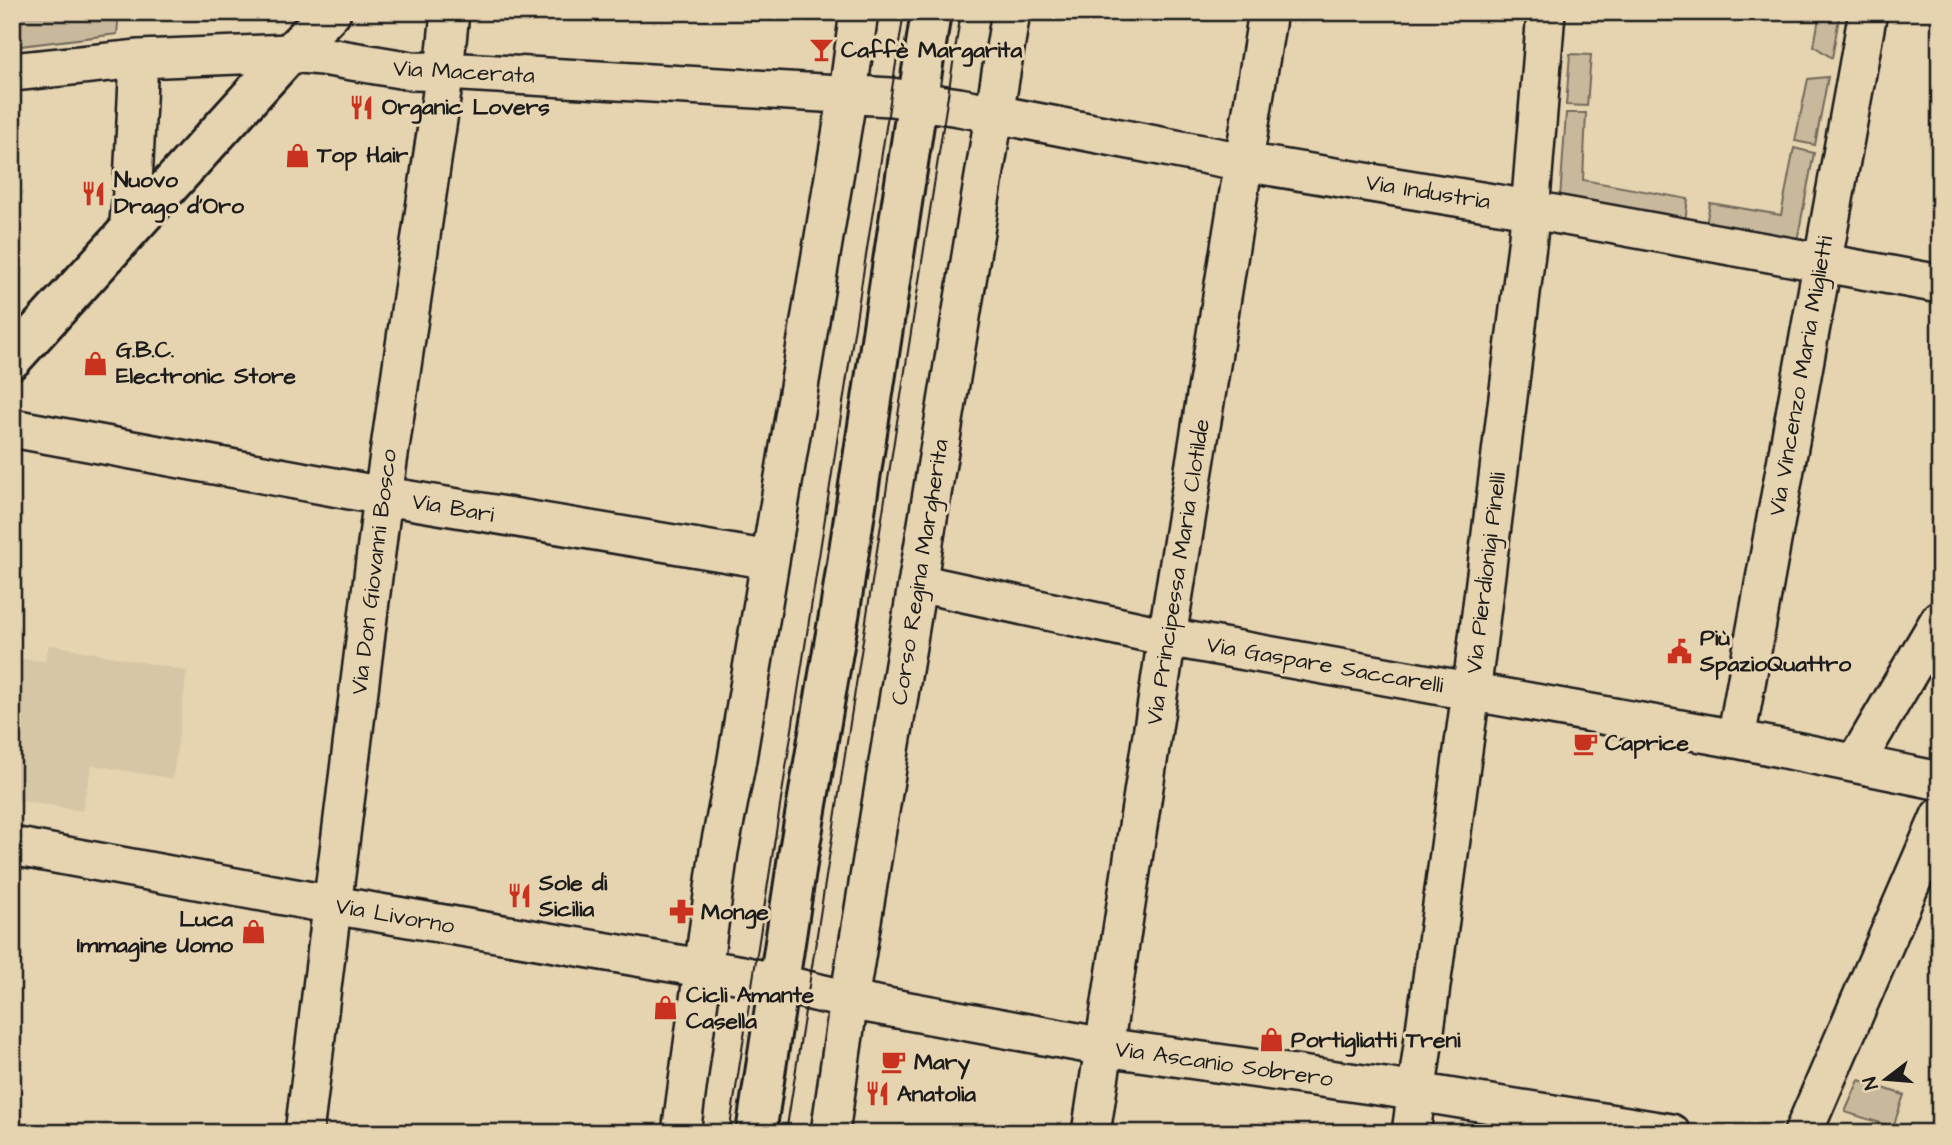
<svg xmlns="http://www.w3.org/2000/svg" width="1952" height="1145" font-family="'Architects Daughter',sans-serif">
<rect width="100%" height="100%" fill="#e6d4b1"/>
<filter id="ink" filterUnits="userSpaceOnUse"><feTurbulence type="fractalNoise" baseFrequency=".0143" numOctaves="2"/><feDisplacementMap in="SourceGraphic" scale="14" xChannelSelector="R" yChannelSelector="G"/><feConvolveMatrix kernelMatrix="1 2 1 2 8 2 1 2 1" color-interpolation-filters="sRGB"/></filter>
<g filter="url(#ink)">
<path fill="#d7c6a6" d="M49 644 187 671 173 779 92 765 82 811 12 799V672L15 658 45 661Z"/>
<path fill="#c9b99c" stroke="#726a5c" stroke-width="2" d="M12 12H119L117 34 12 47Z
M1820 12H1840L1832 58 1814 46Z
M1570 54 1591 55 1587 106 1566 105Z
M1828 77 1815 145 1795 141 1808 79Z
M1566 113H1586L1583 180 1688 199 1685 221 1560 199Z
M1794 148 1814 153 1797 241 1706 225 1710 203 1781 215Z
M1859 1080 1904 1095 1893 1127 1845 1112Z"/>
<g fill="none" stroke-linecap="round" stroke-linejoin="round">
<defs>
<path id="minor" d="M12 72 139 59 290 53 322 56 412 71 463 72 891 97 959 107 1243 162 1505 205 1940 284
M128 231 133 183 139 59
M12 428 361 492 770 560
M918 583 1167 637 1736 739 1940 781
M1736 739 1868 12
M1856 762 1940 619
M12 846 333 905 742 975 849 1000 1104 1047 1392 1088 1671 1133
M304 1133 383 496 442 92 450 12
M681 1133 719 851 736 765 848 93 859 12
M830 1133 849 1000 1011 12
M1091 1133 1167 637 1268 12
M1411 1133 1474 670 1528 237 1546 12
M1803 1133 1940 816"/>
<path id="major" d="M12 359 290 53 331 12
M756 1133 798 857 840 610 931 12"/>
</defs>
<use href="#minor" stroke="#1c1c1c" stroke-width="42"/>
<use href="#major" stroke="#1c1c1c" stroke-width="44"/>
<use href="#minor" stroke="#e6d4b1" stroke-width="37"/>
<use href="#major" stroke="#e6d4b1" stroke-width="38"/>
<path stroke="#1c1c1c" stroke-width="2" d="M729 1133 904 12
M786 1133 961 12"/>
</g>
</g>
<defs>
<symbol id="bar-bare" viewBox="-9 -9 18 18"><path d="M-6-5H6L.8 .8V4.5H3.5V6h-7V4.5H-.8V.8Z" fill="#c8321e" stroke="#e6d4b1" stroke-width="2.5" paint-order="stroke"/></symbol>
<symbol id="restaurant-bare" viewBox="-9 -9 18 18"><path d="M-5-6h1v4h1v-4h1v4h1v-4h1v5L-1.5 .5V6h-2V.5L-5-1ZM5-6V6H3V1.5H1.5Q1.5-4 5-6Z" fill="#c8321e" stroke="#e6d4b1" stroke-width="2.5" paint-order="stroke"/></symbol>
<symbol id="shop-bare" viewBox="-9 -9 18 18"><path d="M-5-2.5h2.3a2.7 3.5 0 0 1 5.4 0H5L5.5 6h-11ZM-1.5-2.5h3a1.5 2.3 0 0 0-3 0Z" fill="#c8321e" stroke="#e6d4b1" stroke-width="2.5" paint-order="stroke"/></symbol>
<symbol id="civic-bare" viewBox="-9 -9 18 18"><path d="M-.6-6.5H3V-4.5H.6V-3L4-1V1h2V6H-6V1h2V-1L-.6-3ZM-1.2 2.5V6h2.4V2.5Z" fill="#c8321e" stroke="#e6d4b1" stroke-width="2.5" paint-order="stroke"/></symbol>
<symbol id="cafe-bare" viewBox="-9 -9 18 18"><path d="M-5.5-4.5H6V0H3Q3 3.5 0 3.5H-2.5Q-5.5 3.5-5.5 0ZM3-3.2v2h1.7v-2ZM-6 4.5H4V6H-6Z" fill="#c8321e" stroke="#e6d4b1" stroke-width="2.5" paint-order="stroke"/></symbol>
<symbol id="pharmacy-bare" viewBox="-9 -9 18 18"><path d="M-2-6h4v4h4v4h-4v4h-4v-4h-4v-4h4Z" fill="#c8321e" stroke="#e6d4b1" stroke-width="2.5" paint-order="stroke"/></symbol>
</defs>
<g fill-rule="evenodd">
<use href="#bar-bare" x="804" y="32" width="35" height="35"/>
<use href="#restaurant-bare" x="344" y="90" width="35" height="35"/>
<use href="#shop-bare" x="280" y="138" width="35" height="35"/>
<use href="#restaurant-bare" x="76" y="176" width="35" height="35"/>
<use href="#shop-bare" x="78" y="346" width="35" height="35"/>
<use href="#civic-bare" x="1662" y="634" width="35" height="35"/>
<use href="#cafe-bare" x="1568" y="726" width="35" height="35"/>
<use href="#restaurant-bare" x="502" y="878" width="35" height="35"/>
<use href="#pharmacy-bare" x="664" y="894" width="35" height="35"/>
<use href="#shop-bare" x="236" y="914" width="35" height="35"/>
<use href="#shop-bare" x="648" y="990" width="35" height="35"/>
<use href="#shop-bare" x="1254" y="1022" width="35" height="35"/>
<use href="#cafe-bare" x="876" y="1044" width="35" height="35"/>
<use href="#restaurant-bare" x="860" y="1076" width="35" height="35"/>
</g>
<g text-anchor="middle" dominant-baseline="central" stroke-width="6" stroke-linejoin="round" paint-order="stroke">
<g font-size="23" font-weight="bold" fill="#1c1c1c" stroke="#e6d4b1" text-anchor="start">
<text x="841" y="50">Caffè Margarita</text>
<text x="382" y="107">Organic Lovers</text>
<text x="317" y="155">Top Hair</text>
<text x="114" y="180">Nuovo<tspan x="114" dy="26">Drago d'Oro</tspan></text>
<text x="116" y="350">G.B.C.<tspan x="116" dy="26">Electronic Store</tspan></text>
<text x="1700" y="638">Più<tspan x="1700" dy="26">SpazioQuattro</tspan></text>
<text x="1605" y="743">Caprice</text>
<text x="539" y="883">Sole di<tspan x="539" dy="26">Sicilia</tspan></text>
<text x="701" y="912">Monge</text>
<text x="233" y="919" text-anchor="end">Luca<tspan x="233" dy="26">Immagine Uomo</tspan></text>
<text x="686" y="995">Cicli Amante<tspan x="686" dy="26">Casella</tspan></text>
<text x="1291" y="1040">Portigliatti Treni</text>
<text x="914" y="1062">Mary</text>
<text x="897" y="1094">Anatolia</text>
</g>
<g font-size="23" fill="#1c1c1c" stroke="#e6d4b1">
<text transform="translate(464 72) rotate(3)">Via Macerata</text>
<text transform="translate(1428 192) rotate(9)">Via Industria</text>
<text transform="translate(1801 376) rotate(-80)">Via Vincenzo Maria Miglietti</text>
<text transform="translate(453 508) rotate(10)">Via Bari</text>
<text transform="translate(374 572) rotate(-83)">Via Don Giovanni Bosco</text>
<text transform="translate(920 572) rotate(-81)">Corso Regina Margherita</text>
<text transform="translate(1178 572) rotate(-81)">Via Principessa Maria Clotilde</text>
<text transform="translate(1486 573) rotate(-83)">Via Pierdionigi Pinelli</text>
<text transform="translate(1325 665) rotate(10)">Via Gaspare Saccarelli</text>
<text transform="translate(395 916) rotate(10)">Via Livorno</text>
<text transform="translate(1224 1064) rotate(8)">Via Ascanio Sobrero</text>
</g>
</g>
<rect width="1952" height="1145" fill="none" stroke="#e6d4b1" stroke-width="42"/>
<rect x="21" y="21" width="1910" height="1103" fill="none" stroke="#1c1c1c" stroke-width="2.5" filter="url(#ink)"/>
<g transform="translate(1886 1079) rotate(254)" stroke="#e6d4b1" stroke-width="5" paint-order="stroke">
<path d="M0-5L12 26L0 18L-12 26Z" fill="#1c1c1c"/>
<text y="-10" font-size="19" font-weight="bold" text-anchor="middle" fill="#1c1c1c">N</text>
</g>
</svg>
